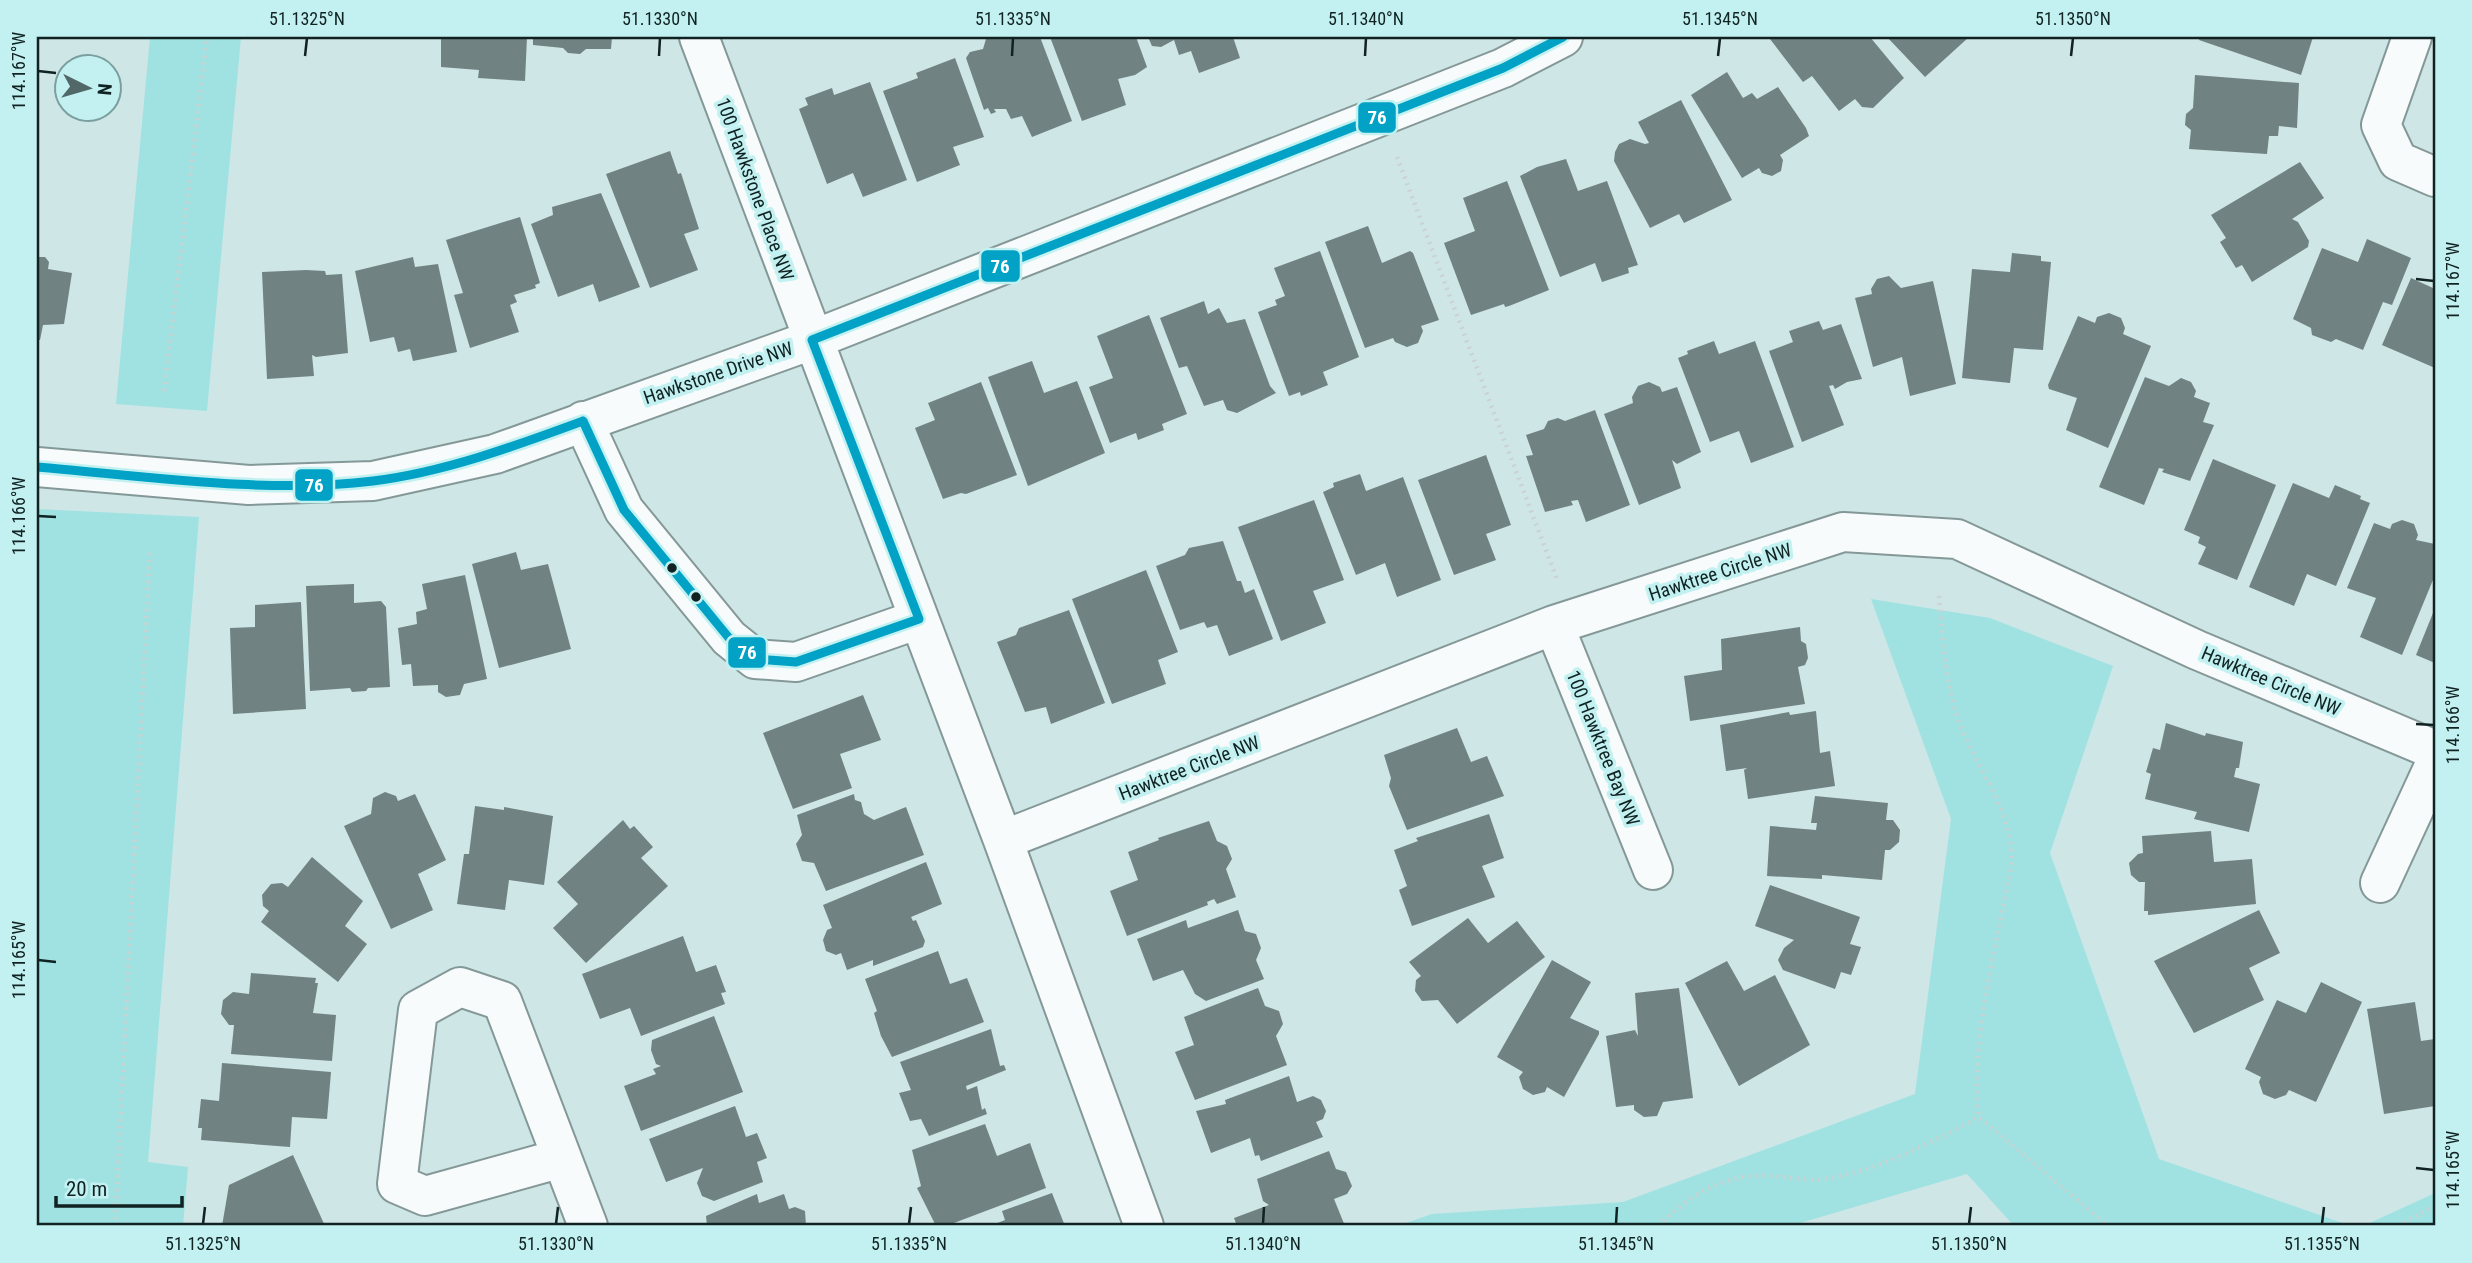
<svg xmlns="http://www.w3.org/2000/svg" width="2472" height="1263" font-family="'Roboto Condensed',sans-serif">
<rect width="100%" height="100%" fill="#cee6e6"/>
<path fill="#a0e2e2" d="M150 37H241L207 411 116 404Z
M37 509 199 517 148 1162 188 1167 183 1226H37Z
M1871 599 1990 618 2113 666 2050 853 2159 1159 2351 1226H2014L1967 1174 1790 1226H1397L1432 1214 1623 1202 1915 1094 1951 819Z
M2435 1193V1226H2363Z"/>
<path fill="#718282" d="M441 37H527L525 81 478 78 479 70 441 67Z
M533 37H612L611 49H586L580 54 568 53 563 48 533 45Z
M993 37 1005 39 1040 37 1072 121 1032 137 1022 116 1011 119 1006 109H994L996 112 991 114 988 108 984 110 966 58 970 52 983 49 986 39Z
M1050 37H1136L1147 67 1135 75 1118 79 1126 105 1082 121Z
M1148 37H1233L1240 58 1199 73 1191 51 1179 55 1174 40 1161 47 1152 46Z
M1774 37H1870L1904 78 1873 108 1862 107 1855 99 1839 111 1812 76 1803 82 1770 39Z
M1887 37H1969L1925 77Z
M2200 37H2313L2301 75 2199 40Z
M955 58 984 137 953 147 960 165 917 182 883 91 918 78 916 73Z
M1727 72 1743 98 1752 93 1757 99 1778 87 1806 128 1809 136 1780 155 1783 160 1781 171 1772 176 1762 173 1759 168 1742 178 1691 95Z
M2195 75 2299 83 2297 128 2279 126 2278 136H2269L2267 154 2189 149 2191 130 2185 125 2186 114 2193 108Z
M870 82 907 180 863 197 853 173 827 184 799 109 808 105 805 98 832 88 834 95Z
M1681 100 1732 200 1684 223 1679 214 1650 228 1614 161 1615 152 1619 144 1630 139 1645 144 1649 143 1638 122Z
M670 151 678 174 681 173 699 229 684 234 698 270 650 288 606 174Z
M1566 159 1578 191 1607 181 1638 265 1628 268 1629 273 1602 282 1595 263 1560 277 1520 176 1537 167Z
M2300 162 2324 198 2292 219 2298 222 2309 241 2308 247 2252 282 2242 265 2236 268 2220 242 2226 238 2211 215Z
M1507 181 1549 290 1509 306 1505 307 1504 304 1471 315 1444 243 1475 231 1463 198Z
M601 193 640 287 599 302 593 284 558 297 531 224 553 215 552 207Z
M520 217 540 283 535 285 536 288 514 295 517 302 510 305 519 332 470 348 454 295 463 293 446 240Z
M1368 226 1382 263 1410 251 1413 253 1439 320 1421 326 1423 331 1418 343 1407 347 1395 342 1393 338 1365 348 1325 242Z
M2367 239 2411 258 2392 305 2383 302 2363 350 2336 339 2331 342 2312 335 2311 328 2293 319 2322 248 2358 262Z
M1320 251 1359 357 1323 372 1328 385 1301 396 1300 392 1289 396 1258 312 1277 305 1275 300 1285 296 1274 268Z
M2012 253 2041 256V261L2051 262 2043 350 2014 348 2010 383 1962 378 1972 269 2010 272Z
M37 257H45L49 262 48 269 72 273 64 324 43 325 40 340H37Z
M413 257 415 267 438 264 457 352 413 361 410 349 398 352 394 337 370 342 355 271Z
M306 270 325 271 326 275 342 274 348 353 316 357 312 355 314 376 267 379 262 272Z
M1889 276 1901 288 1933 281 1956 384 1910 396 1902 357 1873 367 1855 298 1872 294 1871 289 1877 279Z
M2411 278 2433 288 2435 283V368L2382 345Z
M1204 301 1208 314 1219 308 1227 323 1245 319 1270 386 1276 393 1237 413 1227 410 1223 400 1204 406 1187 366 1179 368 1160 318Z
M2109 313 2121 318 2125 328 2123 334 2151 346 2108 448 2066 430 2077 398 2049 389 2048 385 2078 316 2095 323 2097 317Z
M1149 315 1187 414 1162 424 1164 430 1138 440 1136 433 1110 443 1089 387 1113 378 1097 336Z
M1819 321 1823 330 1841 324 1862 379 1847 382 1835 389 1833 385 1829 386 1844 425 1802 442 1769 351 1793 342 1789 331Z
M1714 341 1719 354 1755 341 1794 447 1751 463 1739 431 1710 442 1678 358 1688 354 1687 351Z
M1032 361 1044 393 1077 381 1105 453 1028 486 988 377Z
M2145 377 2169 386 2181 378 2191 382 2196 391 2194 397 2210 403 2203 422 2214 425 2190 481 2162 472 2164 469 2159 468 2144 505 2099 487Z
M981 382 1017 475 966 494 961 493 943 499 915 428 935 420 928 403Z
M1649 382 1660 387 1662 392 1677 387 1701 452 1677 464 1672 460 1681 488 1639 505 1604 414 1633 403 1632 397 1638 386Z
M1595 410 1630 505 1586 522 1578 500 1571 501 1573 505 1545 512 1526 456 1533 455 1526 435 1544 429 1548 421 1558 418 1565 421Z
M1486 455 1511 525 1486 534 1496 560 1454 575 1418 480Z
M2213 459 2276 485 2237 580 2198 564 2206 547 2198 543 2200 537 2184 530Z
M1360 474 1366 491 1403 477 1441 580 1397 597 1385 563 1356 575 1323 492 1334 487 1333 483Z
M2293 483 2329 498 2335 485 2361 496 2360 499 2370 503 2336 586 2307 574 2294 606 2249 587Z
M1314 500 1344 580 1313 591 1326 623 1281 641 1238 527Z
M2402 520 2414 524 2418 535 2416 540 2435 544V575L2402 655 2360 637 2376 598 2347 588 2374 523 2390 529 2392 524Z
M1223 541 1237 581H1241L1245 593 1254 589 1273 639 1229 656 1217 625 1207 628 1204 622 1180 630 1156 566 1185 555 1189 548Z
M516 552 521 570 548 564 571 649 499 668 472 564Z
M1146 570 1178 652 1158 660 1166 684 1112 704 1072 599Z
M465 575 487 679 464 684 460 695 446 697 438 692V685L413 686 411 664 402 665 398 628 417 624 416 612 427 609 422 584Z
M354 584V603L381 601 386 607 390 687 368 688 366 691 352 692 350 688 310 691 306 586Z
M301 602 306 709 233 714 230 628 255 627V605Z
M2435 608V663L2416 655Z
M1069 610 1105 703 1051 724 1046 707 1025 712 997 642 1016 635 1019 628Z
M1800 627 1801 641 1806 644 1808 658 1805 665 1798 667 1805 704 1690 721 1684 676 1722 670 1721 639Z
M863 695 881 740 840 754 852 788 793 809 763 733Z
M1816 711 1820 753 1830 751 1835 786 1748 799 1744 770 1747 768 1726 771 1720 725 1789 712 1790 715Z
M2166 723 2205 736 2206 733 2243 742 2239 768H2236L2234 777 2260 784 2249 832 2194 819 2197 812 2145 799 2151 774 2146 772 2153 748 2160 750Z
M1457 728 1471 762 1487 756 1504 796 1407 830 1389 786 1391 778 1384 755Z
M385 792 396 796 398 801 415 794 446 860 418 874 433 910 391 929 344 826 371 814 373 798Z
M854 794 855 800 861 802 864 814 874 820 906 807 924 855 826 891 814 863 802 861 796 844 802 835 797 815Z
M1815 796 1888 803 1886 820H1893L1900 830 1899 842 1890 850H1885L1882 880 1822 875V879L1767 876 1770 826 1816 830 1817 823H1811Z
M475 806 504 810V807L553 816 544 885 509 880 505 910 457 904 464 854H469Z
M1489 814 1504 858 1482 866 1495 897 1412 926 1399 890 1407 886 1394 850 1418 841 1416 838Z
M623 820 630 829 634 826 653 847 641 858 668 886 586 963 553 928 578 904 557 882Z
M1209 821 1217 841 1227 846 1232 859 1226 869 1236 897 1217 904 1214 899 1207 902 1208 905 1127 936 1110 891 1138 880 1128 852 1159 840 1158 838Z
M2211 831 2214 862 2252 859 2256 904 2148 915V911H2144L2145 882H2139L2131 875 2129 863 2138 854 2143 853 2142 836Z
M312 857 363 901 345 926 367 944 338 982 261 922 269 911 263 906 262 895 271 884 282 883 288 887Z
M926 862 942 904 911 917 913 921 916 920 925 941 923 947 873 966V960L847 970 841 953 836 955 826 951 823 940 827 930 832 928 823 905Z
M1770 885 1860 917 1850 944 1861 947 1851 975 1841 972 1835 989 1783 970 1778 960 1784 948 1794 940 1755 926Z
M1238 910 1245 931 1256 934 1261 948 1256 960 1264 979 1206 1001 1195 994 1183 970 1153 981 1137 939 1186 920 1188 928Z
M2259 910 2280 953 2249 968 2264 1000 2194 1033 2154 961Z
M1468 918 1488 943 1517 921 1545 957 1457 1024 1438 1000 1422 1001 1415 991 1416 980 1421 976 1409 962Z
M683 936 696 972 716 965 726 992 721 993 725 1004 641 1036 630 1008 600 1019 582 974Z
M938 951 950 984 967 978 984 1022 892 1057 881 1036 874 1013 877 1011 865 979Z
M1552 960 1591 982 1570 1018 1599 1031V1034L1564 1097 1547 1087 1545 1092 1533 1095 1523 1089 1519 1077 1523 1072 1497 1057Z
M1727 961 1744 991 1775 975 1810 1045 1739 1086 1685 983Z
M251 973 316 978 315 983H318L313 1013 336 1015 332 1061 231 1054 234 1025H229L221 1014 223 1000 233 992 249 994Z
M2321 982 2362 1002 2316 1102 2289 1090 2286 1095 2275 1099 2263 1094 2259 1082 2261 1077 2245 1069 2277 1000 2306 1013Z
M1258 988 1265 1006 1279 1011 1283 1024 1276 1036 1287 1065 1195 1100 1175 1052 1194 1045 1184 1017Z
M1679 988 1693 1098 1663 1102 1657 1116 1644 1117 1634 1110V1105L1616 1107 1606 1036 1635 1030 1638 1036 1635 993Z
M2415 1002 2421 1041 2435 1039V1106L2384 1114 2367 1009Z
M714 1016 743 1092 641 1131 624 1086 656 1074 653 1069 661 1066 656 1064 651 1050 652 1040Z
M991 1029 1000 1066 1004 1065 1006 1070 966 1086 967 1090 977 1086 982 1110 985 1108 987 1114 929 1136 921 1119 910 1121 899 1093 911 1090 900 1062Z
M222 1063 331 1072 327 1119 292 1117 290 1147 201 1140 202 1128H198L201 1099 219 1101Z
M1289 1076 1297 1102 1313 1096 1321 1100 1326 1111 1323 1119 1316 1122 1323 1137 1261 1161 1259 1155 1255 1156 1250 1138 1211 1153 1196 1111 1226 1104 1225 1100Z
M735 1106 746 1137 757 1133 767 1158 757 1162 763 1182 714 1201 702 1196 697 1183 703 1168 666 1182 649 1139Z
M985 1124 997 1156 1030 1143 1046 1188 946 1226H936L917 1188 921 1186 912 1150Z
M1329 1151 1336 1169 1346 1172 1352 1186 1347 1194 1334 1199 1345 1226H1237L1234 1218 1269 1205 1263 1201 1257 1179Z
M293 1155 325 1226H222L229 1185Z
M1052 1193 1065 1226H990L1005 1220 1002 1211Z
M757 1194 759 1203 784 1194 789 1209 795 1207 805 1211 806 1226H707L706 1216Z"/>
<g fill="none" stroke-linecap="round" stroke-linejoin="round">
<defs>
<path id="minor" d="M699 37 1003 840 1144 1226
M2412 37 2381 125 2398 161 2435 177
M583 421 624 510 729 638 755 659 796 662 919 619
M37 467 249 485 373 481 495 454 812 340 1503 68 1563 37
M1554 625 1653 870
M1003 840 1554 625 1843 532 1957 539 2197 650 2435 750
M2380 883 2435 764
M562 1158 425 1196 397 1184 418 1010 460 987 502 1001 588 1226"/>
</defs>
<use href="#minor" stroke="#859898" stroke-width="42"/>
<path stroke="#cad2d2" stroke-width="4.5" stroke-dasharray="2 5" stroke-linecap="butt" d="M1397 157 1558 582
M164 391 207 37
M1939 596C1943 635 1944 675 1956 713 1973 767 2012 804 2012 863 1998 939 1969 1042 1979 1117
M115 1226 150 548
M1658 1226C1691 1194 1724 1173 1772 1176 1791 1177 1812 1182 1831 1178 1885 1168 1931 1142 1979 1117L2108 1226
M2397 1226 2435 1206"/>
<use href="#minor" stroke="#f8fbfb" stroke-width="38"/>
<defs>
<path id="bus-1" d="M812 340 1503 68 1563 37
M812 340 919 619
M583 421 624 510 729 638 755 659 796 662 919 619
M37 467C144 476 266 494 373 481 445 472 515 446 583 421"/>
</defs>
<use href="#bus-1" stroke="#c3f1f1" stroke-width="14"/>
<use href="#bus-1" stroke="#01a2c5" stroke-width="9"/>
</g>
<path fill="none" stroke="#102222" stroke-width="2.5" d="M305 56 307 38M659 56 660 38M1012 56 1013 38M1365 56 1366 38M1718 56 1720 38M2071 56 2073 38M38 71 56 73M2416 279 2434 281M38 516 56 517M2416 724 2434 725M38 960 56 962M2416 1168 2434 1170M203 1224 205 1207M556 1224 558 1207M909 1224 911 1207M1263 1224 1264 1207M1616 1224 1617 1207M1969 1224 1971 1207M2322 1224 2324 1207"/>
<g fill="#102222" stroke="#c3f1f1" stroke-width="2.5">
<circle cx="672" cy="568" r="6"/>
<circle cx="696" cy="597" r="6"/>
</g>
<g text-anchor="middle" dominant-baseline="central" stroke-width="7" stroke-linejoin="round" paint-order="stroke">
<g font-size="19" fill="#102222" stroke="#c3f1f1">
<text transform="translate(755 189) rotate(70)">100 Hawkstone Place NW</text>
<text transform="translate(718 373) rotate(-19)">Hawkstone Drive NW</text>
<text transform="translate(1720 572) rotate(-18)">Hawktree Circle NW</text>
<text transform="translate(2271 681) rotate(23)">Hawktree Circle NW</text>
<text transform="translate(1603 748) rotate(68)">100 Hawktree Bay NW</text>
<text transform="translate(1189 768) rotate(-21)">Hawktree Circle NW</text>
</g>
</g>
<g stroke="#c3f1f1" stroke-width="2.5">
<rect x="1357" y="101" width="40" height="33" rx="7" fill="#01a2c5"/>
<rect x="980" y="249" width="41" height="34" rx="7" fill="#01a2c5"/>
<rect x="294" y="468" width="40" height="34" rx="7" fill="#01a2c5"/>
<rect x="727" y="636" width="40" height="33" rx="7" fill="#01a2c5"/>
</g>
<g font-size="19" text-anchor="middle" font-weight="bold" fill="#fff">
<text x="1377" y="124">76</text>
<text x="1000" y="273">76</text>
<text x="314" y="492">76</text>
<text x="747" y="659">76</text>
</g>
<rect width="2472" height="1263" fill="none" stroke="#c3f1f1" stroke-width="77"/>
<g transform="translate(88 88) rotate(95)"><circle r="33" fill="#c3f1f1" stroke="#7b9e9e" stroke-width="2"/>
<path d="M0-5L12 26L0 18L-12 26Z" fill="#526767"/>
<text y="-10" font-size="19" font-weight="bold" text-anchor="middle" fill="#102222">N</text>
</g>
<path d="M56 1196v10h126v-10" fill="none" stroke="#102222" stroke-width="3.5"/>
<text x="66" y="1196" font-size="21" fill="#102222" stroke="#c3f1f1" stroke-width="5" paint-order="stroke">20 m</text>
<rect x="38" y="38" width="2396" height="1186" fill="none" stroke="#102222" stroke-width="2.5"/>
<g font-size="18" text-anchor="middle" fill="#102222">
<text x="307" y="25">51.1325°N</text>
<text x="660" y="25">51.1330°N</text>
<text x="1013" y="25">51.1335°N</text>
<text x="1366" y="25">51.1340°N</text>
<text x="1720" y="25">51.1345°N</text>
<text x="2073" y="25">51.1350°N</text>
<text transform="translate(19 71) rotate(-90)" y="6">114.167°W</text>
<text transform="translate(2453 281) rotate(-90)" y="6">114.167°W</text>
<text transform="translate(19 516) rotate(-90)" y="6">114.166°W</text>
<text transform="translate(2453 725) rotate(-90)" y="6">114.166°W</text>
<text transform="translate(19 960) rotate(-90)" y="6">114.165°W</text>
<text transform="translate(2453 1170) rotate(-90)" y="6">114.165°W</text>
<text x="203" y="1250">51.1325°N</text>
<text x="556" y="1250">51.1330°N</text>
<text x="909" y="1250">51.1335°N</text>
<text x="1263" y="1250">51.1340°N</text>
<text x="1616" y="1250">51.1345°N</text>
<text x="1969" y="1250">51.1350°N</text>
<text x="2322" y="1250">51.1355°N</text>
</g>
</svg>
